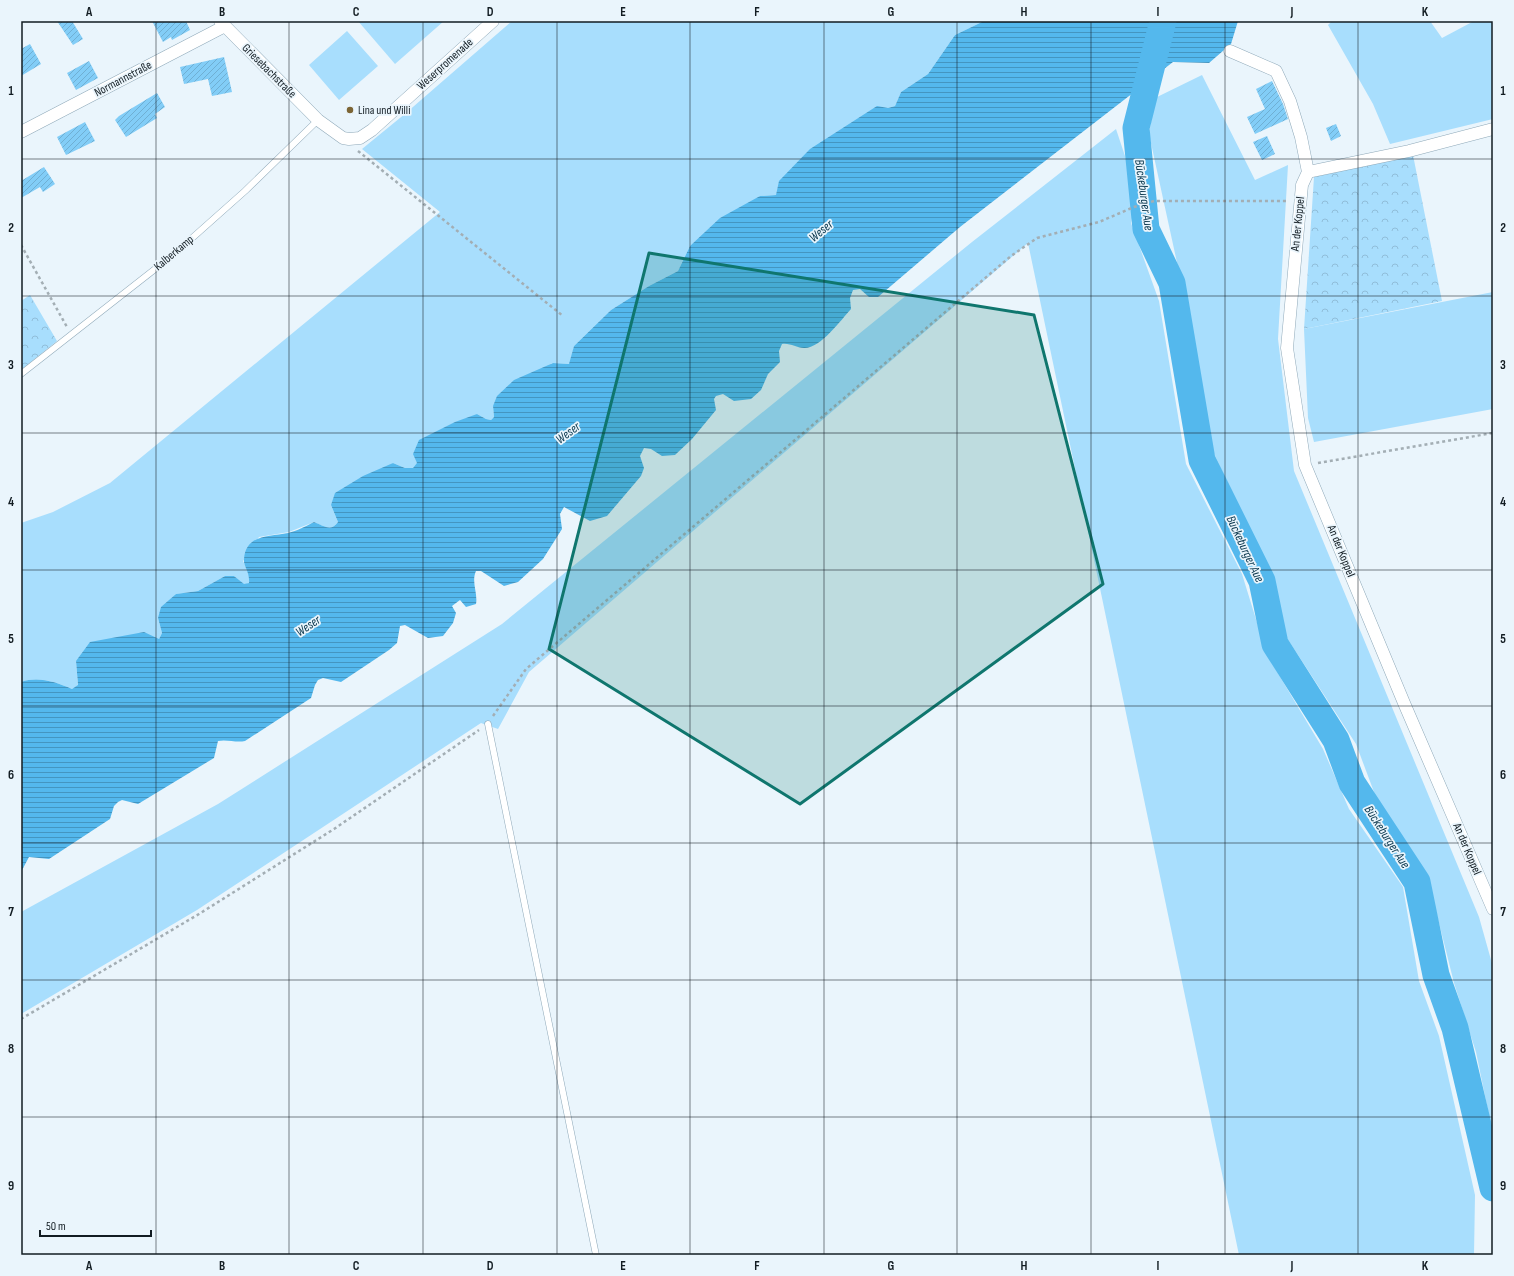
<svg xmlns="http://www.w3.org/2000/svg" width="1514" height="1276" font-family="'Sofia Sans Condensed',sans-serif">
<defs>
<pattern id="forest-crowns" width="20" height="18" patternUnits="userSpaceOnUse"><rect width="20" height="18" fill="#a8defd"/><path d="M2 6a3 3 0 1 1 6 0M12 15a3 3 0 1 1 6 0" fill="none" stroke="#90bed9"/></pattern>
<pattern id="water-rules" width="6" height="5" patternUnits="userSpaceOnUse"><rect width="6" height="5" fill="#54b8ed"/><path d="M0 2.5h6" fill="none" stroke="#4495c0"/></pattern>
<pattern id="building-hatch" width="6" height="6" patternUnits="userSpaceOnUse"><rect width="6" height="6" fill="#82cdf7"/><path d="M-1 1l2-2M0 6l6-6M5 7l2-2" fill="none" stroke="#6fafd3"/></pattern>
</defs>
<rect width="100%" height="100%" fill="#eaf5fc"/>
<path fill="#a8defd" d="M358 21H444L395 64Z
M512 21H989H984L955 35 928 74 901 92 895 106 888 108 776 195 760 196 690 246 678 271 649 286 611 310 574 346 570 364 552 363 493 406 494 417 491 420 486 419 477 414 413 468H405L393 463 331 505 338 522C331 532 323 526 314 522L289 532 259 537 243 561 250 575 249 583 244 585 234 576H225L198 591 176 594 158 618 162 633 159 639 76 661 78 686 72 689C56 682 38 676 21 682V523L53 512 110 483 440 212 362 149 406 113Z
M1332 21H1430L1442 38 1474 21H1493V119L1390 144 1373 104 1328 25Z
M347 31 378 66 339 100 309 65Z
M1202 75 1255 180 1288 165 1278 339 1294 471 1479 917 1493 967V1135L1476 1052 1454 983 1430 887 1377 800 1356 744 1285 635 1270 574 1212 449 1191 327 1149 134 1155 98Z
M1116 129 1128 165 1134 207 1131 223 1159 301 1186 464 1242 574 1267 655 1323 749 1349 809 1403 887 1419 981 1439 1036 1475 1195 1474 1255H1239L1028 243 529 672 498 729 481 723 197 910 21 1014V912L218 804 502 624 972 242Z
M1493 292V409L1314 442 1308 418 1304 329Z"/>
<path fill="url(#forest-crowns)" d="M1413 155 1442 301 1304 329 1314 177Z
M30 295 57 341 21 370V301Z"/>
<path fill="url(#water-rules)" d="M984 21H1238L1231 44 1209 63 1173 62 960 227 878 297H869L860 289 853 290 850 298 851 309C841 320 820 349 804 348 796 348 791 343 782 344L779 351 780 362 768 374 761 390 751 399 734 401 723 394 716 396 714 399 716 410 692 439 675 455 662 456 651 449 644 448 640 456 644 468 641 476 607 516 590 521 564 507 560 514 562 529 543 559 518 582 504 586 481 571H476C471 582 478 593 476 604L466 607 460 600 452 606 456 613 453 623 443 636 428 638 405 625 400 626 397 643 389 650 341 682 323 678 318 680 315 685 311 698 245 741C236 743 227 739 218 741L214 758 138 804 122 800 118 802 114 806 110 819 49 859 29 857 21 872V682C38 676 56 682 72 689L78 685 76 661 90 642 144 632 159 639 162 633 158 618 161 607 176 594 198 591 225 576H234L244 584 249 583C250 571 243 566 244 559 246 534 269 537 288 533 297 531 306 526 314 522 324 526 331 532 338 522L331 505 335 493 363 476 393 463 405 468H413L417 463 413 454 419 440 455 422 477 414 486 419 491 420 494 417 493 406 497 396 514 380 553 363 569 364 574 346 611 310 649 286 678 271 690 246 720 218 760 196 776 195 779 181 810 149 877 106 888 108 895 106 901 92 928 74 955 35Z"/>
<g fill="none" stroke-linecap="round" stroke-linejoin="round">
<path stroke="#54b8ed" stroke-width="27" d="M1163 21 1136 128 1146 229 1172 283 1202 460 1262 581 1275 644 1336 740 1352 783 1417 882 1436 975 1455 1028 1493 1188"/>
</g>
<path fill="url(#building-hatch)" d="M57 21H72L83 39 73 45Z
M152 21H186L190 30 172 40 171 37 163 42Z
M30 44 41 64 21 76V49Z
M224 57 232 92 212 96 208 79 184 84 180 67Z
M89 61 98 78 76 90 67 73Z
M1272 81 1283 104 1288 119 1255 134 1247 117 1265 109 1256 89Z
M157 93 165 107 155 114 157 118 126 137 115 120 119 116Z
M85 122 95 141 66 155 57 137Z
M1336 124 1341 136 1331 141 1326 128Z
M1267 136 1275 154 1262 160 1253 142Z
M44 167 55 184 43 192 40 187 21 198V181Z"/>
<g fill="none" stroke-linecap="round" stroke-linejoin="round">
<defs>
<path id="service" d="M21 374 173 255 245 191 318 120
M488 724 596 1255"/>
<path id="minor" d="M220 21 318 120 343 138 349 139 360 138 372 130 493 21
M1230 51 1276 71 1290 101 1301 137 1308 172
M1493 129 1409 151 1308 172 1302 185 1287 348 1305 465 1404 703 1493 909
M21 132 225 26"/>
</defs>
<use href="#service" stroke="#8fa9b9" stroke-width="7"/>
<use href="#minor" stroke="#8fa9b9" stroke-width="13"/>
<path stroke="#a3aeb4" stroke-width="2.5" stroke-dasharray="3 3" stroke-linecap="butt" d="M358 151 563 316
M21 245 67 327
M1318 463 1493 433
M493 716 526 669 1011 256 1037 238 1099 222 1134 207 1154 201H1288
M21 1019 199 914 334 829 479 730"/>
<use href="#service" stroke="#fff" stroke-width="6"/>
<use href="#minor" stroke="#fff" stroke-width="12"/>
</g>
<path fill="#0f766e" fill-opacity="0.2" stroke="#0f766e" stroke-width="3" stroke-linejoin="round" d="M649 253 1034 315 1103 584 800 804 549 649Z"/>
<path fill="none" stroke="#121c22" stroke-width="1" stroke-opacity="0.55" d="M156 21V1255M289 21V1255M423 21V1255M557 21V1255M690 21V1255M824 21V1255M957 21V1255M1091 21V1255M1225 21V1255M1358 21V1255M21 159H1493M21 296H1493M21 433H1493M21 570H1493M21 706H1493M21 843H1493M21 980H1493M21 1117H1493"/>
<circle fill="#7c6535" stroke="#eaf5fc" stroke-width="1.5" cx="350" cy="110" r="4"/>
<g text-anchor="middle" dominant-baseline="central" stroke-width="3.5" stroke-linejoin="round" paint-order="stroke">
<g font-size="12" fill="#121c22" stroke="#eaf5fc">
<text transform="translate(445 64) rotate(-42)">Weserpromenade</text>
<text transform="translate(269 71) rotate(45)">Griesebachstraße</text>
<text transform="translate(123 79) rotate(-28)">Normannstraße</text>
<text transform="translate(1298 224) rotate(-84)">An der Koppel</text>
<text transform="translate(174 253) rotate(-40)">Kalberkamp</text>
<text transform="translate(1341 551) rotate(68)">An der Koppel</text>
<text transform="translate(1467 849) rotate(67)">An der Koppel</text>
</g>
<g font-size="12" fill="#121c22" stroke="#eaf5fc" text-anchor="start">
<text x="358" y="110">Lina und Willi</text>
</g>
<g font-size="13" font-style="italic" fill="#09364c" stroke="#eaf5fc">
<text transform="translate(1144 195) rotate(82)">Bückeburger Aue</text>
<text transform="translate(821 231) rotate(-40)">Weser</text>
<text transform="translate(568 433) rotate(-37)">Weser</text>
<text transform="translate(1245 549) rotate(65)">Bückeburger Aue</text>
<text transform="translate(308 626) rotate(-34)">Weser</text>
<text transform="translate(1387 837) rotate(57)">Bückeburger Aue</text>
</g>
</g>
<rect width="1514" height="1276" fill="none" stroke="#eaf5fc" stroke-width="44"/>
<path d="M40 1230v6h111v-6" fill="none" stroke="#121c22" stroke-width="2"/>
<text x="46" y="1230" font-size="12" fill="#121c22" stroke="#eaf5fc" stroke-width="3" paint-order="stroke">50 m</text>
<rect x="22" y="22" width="1470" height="1232" fill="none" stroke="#121c22" stroke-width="1.5"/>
<g font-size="13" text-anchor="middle" font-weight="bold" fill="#121c22">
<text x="89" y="16">A</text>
<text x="222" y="16">B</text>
<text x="356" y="16">C</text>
<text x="490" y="16">D</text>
<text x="623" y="16">E</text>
<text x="757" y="16">F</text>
<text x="891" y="16">G</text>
<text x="1024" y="16">H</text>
<text x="1158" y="16">I</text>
<text x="1292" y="16">J</text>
<text x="1425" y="16">K</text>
<text x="11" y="95">1</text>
<text x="1503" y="95">1</text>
<text x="11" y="232">2</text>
<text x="1503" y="232">2</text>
<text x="11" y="369">3</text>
<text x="1503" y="369">3</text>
<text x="11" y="506">4</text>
<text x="1503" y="506">4</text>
<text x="11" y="643">5</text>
<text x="1503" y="643">5</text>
<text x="11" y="779">6</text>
<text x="1503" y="779">6</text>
<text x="11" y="916">7</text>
<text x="1503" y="916">7</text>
<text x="11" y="1053">8</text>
<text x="1503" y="1053">8</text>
<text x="11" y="1190">9</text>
<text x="1503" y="1190">9</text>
<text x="89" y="1270">A</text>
<text x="222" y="1270">B</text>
<text x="356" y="1270">C</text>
<text x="490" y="1270">D</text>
<text x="623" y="1270">E</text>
<text x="757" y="1270">F</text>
<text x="891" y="1270">G</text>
<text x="1024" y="1270">H</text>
<text x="1158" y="1270">I</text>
<text x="1292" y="1270">J</text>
<text x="1425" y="1270">K</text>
</g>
</svg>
